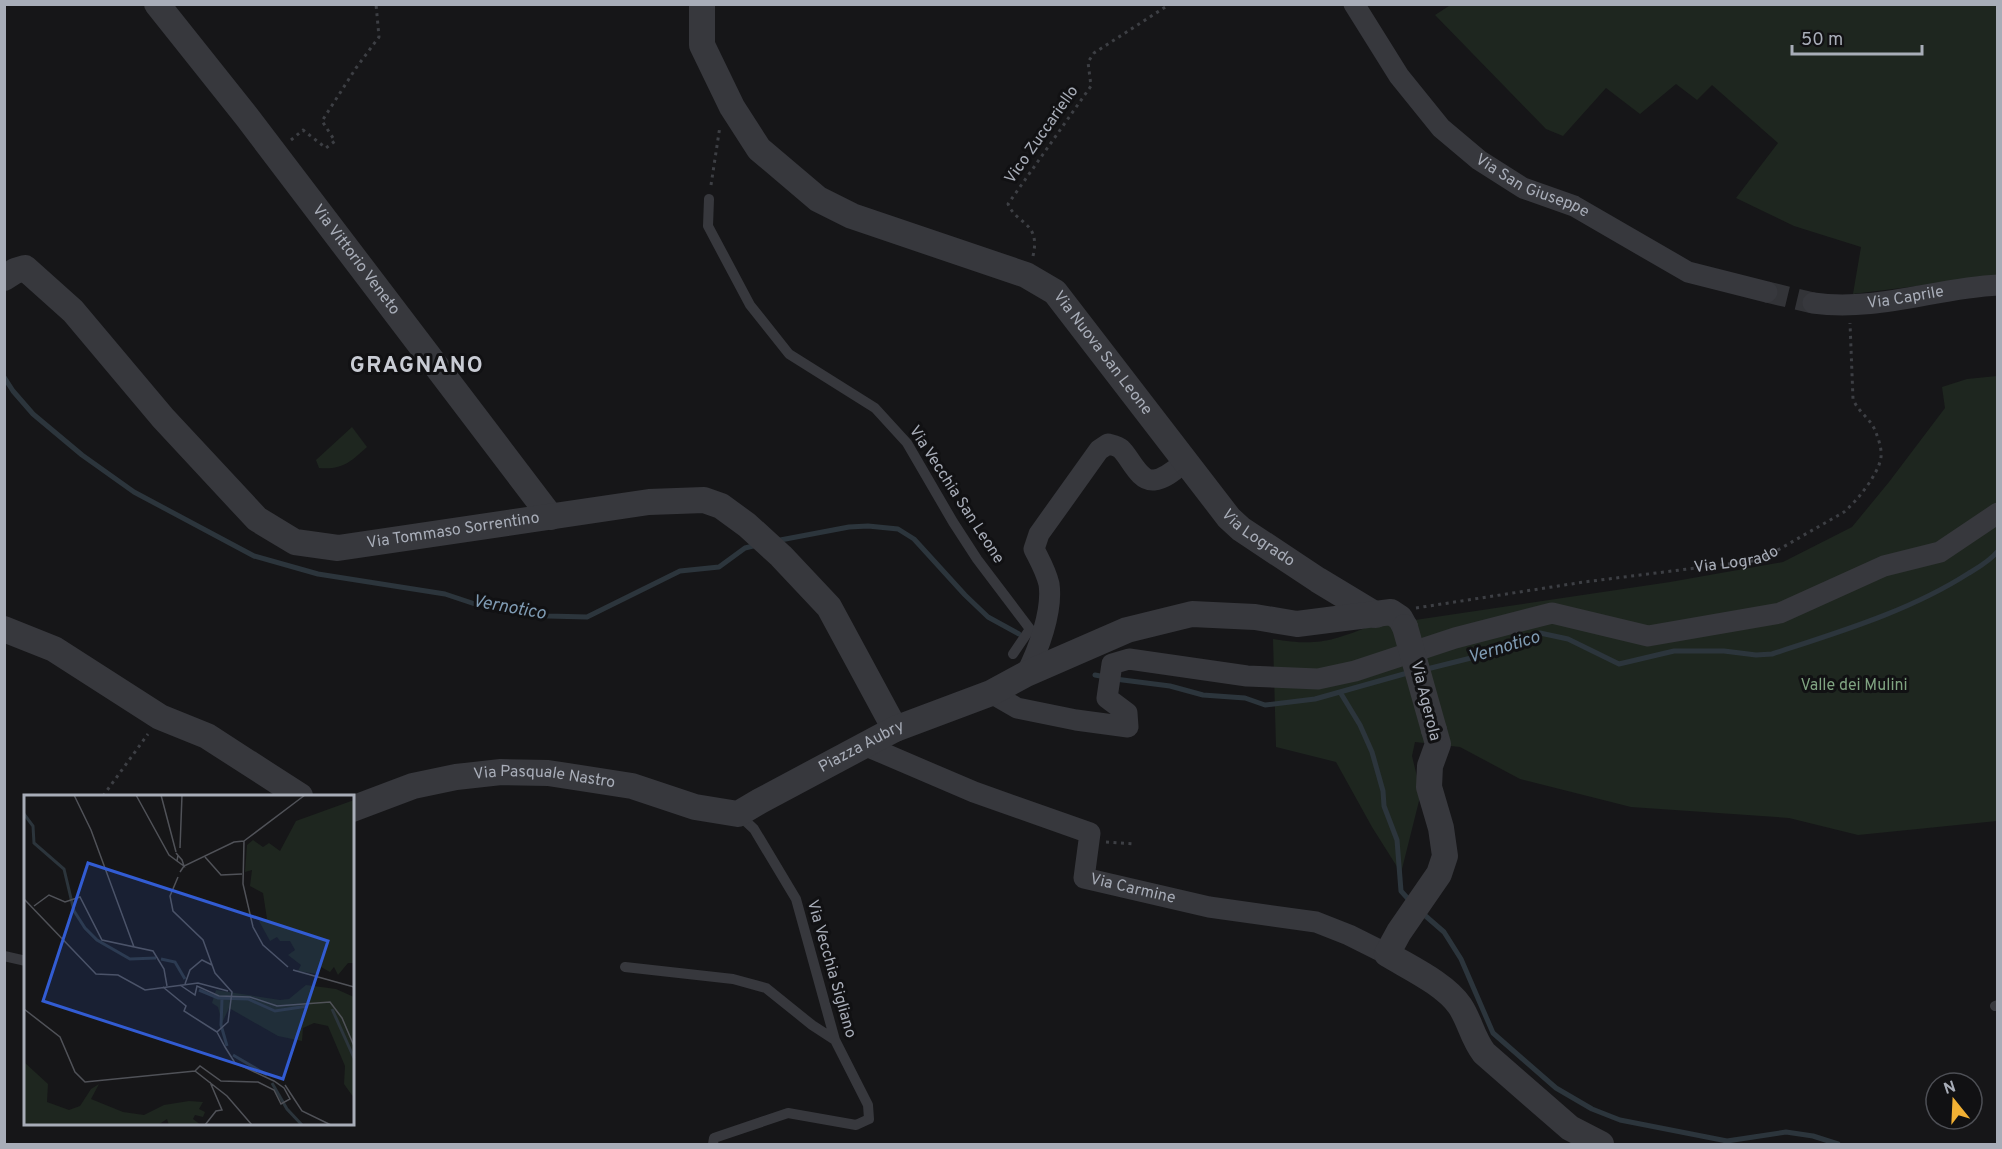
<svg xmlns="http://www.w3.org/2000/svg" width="2002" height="1149" font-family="Overpass,sans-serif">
<rect width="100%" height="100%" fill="#161618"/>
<path fill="#1e261f" d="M1452 4 1997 5V276L1853 294 1861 247 1794 226 1736 198 1778 143 1712 85 1697 100 1676 84 1640 114 1606 88 1563 136 1546 129 1435 15Z
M1997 376V821L1858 835 1789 818 1631 807 1520 779 1460 747 1415 742 1412 756 1421 793 1401 873 1372 827 1336 762 1276 747 1273 639C1315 646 1329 642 1368 627L1670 582 1783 562 1852 527 1889 482 1945 408 1942 387 1967 379Z
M352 427 367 447C350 462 343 470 319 468L316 460Z"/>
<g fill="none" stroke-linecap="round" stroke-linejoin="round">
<path stroke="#2c353c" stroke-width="5" d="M4 377 13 391 33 414 82 455 134 492 254 556 318 574 445 594 475 604 548 616 587 617 680 571 719 567 745 548 757 545
M775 541 849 527 868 526 898 529 914 539 965 595 988 617 1019 634
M1423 670 1511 648 1540 633 1568 639 1619 664 1674 651H1724L1756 655 1772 654C1839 632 1910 611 1969 573 1979 567 1990 561 1998 551
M1095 675 1106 677
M1115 679 1170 686 1203 695 1245 698 1265 705 1315 699 1411 672
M1340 692 1360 725 1372 752 1383 791 1384 806 1397 840 1401 891 1410 901
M1421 912 1444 932 1461 959 1493 1033 1556 1088 1592 1109 1620 1120 1727 1141 1786 1132 1813 1136 1838 1144"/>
<path stroke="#333438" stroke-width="21" stroke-dasharray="21 10" stroke-linecap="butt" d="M1767 292 1813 303"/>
<g stroke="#3d3f44" stroke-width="3" stroke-dasharray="3 4.5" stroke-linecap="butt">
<path d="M291 140 303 130 326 148 335 141 322 121 356 68 379 37 376 4"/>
<path d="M711 185 720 126"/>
<path d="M1033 256C1041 222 1017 225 1008 204L1091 86 1088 62 1094 53 1170 4"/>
<path id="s1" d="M1416 608 1584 582 1752 561 1764 558 1844 512C1856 502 1879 474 1881 457 1882 448 1878 438 1875 430 1869 417 1858 412 1853 399L1850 323"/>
<path d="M103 796 148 734"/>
<path d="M1106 842 1134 844"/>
</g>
<path stroke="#37383d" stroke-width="10" d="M709 199 708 226 750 305 789 354 875 408 907 443 953 522 977 559 1030 629 1013 654
M4 956 26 961
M625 967 733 979 766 988 812 1025 835 1040
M1995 1006 1998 1005
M713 1144 714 1138 788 1113 856 1125 869 1119 868 1105 835 1040 796 899 754 829 738 814"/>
<g stroke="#37383d" stroke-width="21">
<path id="s2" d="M1354 4 1399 76 1441 128 1479 160 1523 188 1574 206 1688 272 1767 292"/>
<path id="s3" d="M1813 303C1876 312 1936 288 1998 285"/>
<path d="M1026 674C1038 651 1053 611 1049 584 1046 571 1040 561 1034 549L1039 534 1099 450 1108 444C1112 445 1118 446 1121 449 1130 457 1139 482 1154 480 1166 479 1178 467 1186 461"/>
<path d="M991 693 1017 708 1076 720 1128 727 1127 713 1107 698 1112 664 1129 659 1247 676 1318 679 1355 671 1455 638 1552 613 1648 636 1780 613 1884 566 1940 552 1998 513"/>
<path id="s4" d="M864 745 974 792 1090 833 1084 878 1209 907 1316 922 1349 935 1387 954"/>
</g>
<g stroke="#37383d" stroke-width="26">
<path id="s5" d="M157 4 247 117 551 517"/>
<path id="s6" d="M702 4V45L732 107 759 149 818 199 852 216 1026 275 1055 292 1229 518 1241 529 1318 580 1376 615"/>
<path id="s7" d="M4 278 15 271 25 268 73 311 163 418 257 519 295 542 338 548 649 502 704 500 721 506 747 525 781 556 829 607 895 729"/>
<path d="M4 629 54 649 160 717 207 736 300 796"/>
<path d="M1434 730 1438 744 1430 766 1429 787 1441 828 1445 856 1439 874 1399 932 1387 954C1410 968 1445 984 1460 1006 1470 1021 1472 1037 1484 1053L1570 1128 1601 1144"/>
<path id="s8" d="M352 809 413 786 456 777 501 772 548 773 632 786 695 807 738 814 760 801 895 729 991 693 1026 674 1127 630 1192 614 1255 617 1297 624 1391 612 1400 618 1405 627"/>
</g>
<path stroke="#37383d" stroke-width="26" d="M1405 627 1434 730"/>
</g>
<g text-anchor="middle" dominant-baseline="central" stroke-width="6" stroke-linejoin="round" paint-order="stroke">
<g font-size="16" fill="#a8adb8" stroke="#111113">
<text transform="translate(1042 135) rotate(-55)">Vico Zuccariello</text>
<text stroke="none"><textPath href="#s2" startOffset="261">Via San Giuseppe</textPath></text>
<text stroke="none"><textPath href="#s5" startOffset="324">Via Vittorio Veneto</textPath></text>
<text stroke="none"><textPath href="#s3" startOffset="93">Via Caprile</textPath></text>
<text stroke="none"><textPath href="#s6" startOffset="570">Via Nuova San Leone</textPath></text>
<text transform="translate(956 495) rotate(57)">Via Vecchia San Leone</text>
<text stroke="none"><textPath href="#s7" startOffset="570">Via Tommaso Sorrentino</textPath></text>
<text stroke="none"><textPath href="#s6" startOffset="813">Via Logrado</textPath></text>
<text stroke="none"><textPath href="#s1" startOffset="324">Via Logrado</textPath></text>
<text transform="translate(1425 701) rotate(76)">Via Agerola</text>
<text stroke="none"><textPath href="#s8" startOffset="537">Piazza Aubry</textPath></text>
<text stroke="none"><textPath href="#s8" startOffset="198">Via Pasquale Nastro</textPath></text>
<text stroke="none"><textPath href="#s4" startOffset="338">Via Carmine</textPath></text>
<text transform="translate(831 969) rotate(74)">Via Vecchia Sigliano</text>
</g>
<g font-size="16" fill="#7fa381" stroke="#111113">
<text x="1854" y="686">Valle dei Mulini</text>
</g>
<g font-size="18" font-style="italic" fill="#7f9bb3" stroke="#111113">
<text transform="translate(509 608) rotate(10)">Vernotico</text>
<text transform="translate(1504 648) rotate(-17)">Vernotico</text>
</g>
<g font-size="22" font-weight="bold" letter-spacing="1.5" fill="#c9ccd4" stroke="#111113">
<text x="417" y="366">GRAGNANO</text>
</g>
</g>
<g transform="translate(24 795)">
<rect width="330" height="330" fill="#161618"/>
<path d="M330 5V168H324L314 180 310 172 306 177 297 172 293 179 274 176 277 170 264 160 271 155 266 146H256L253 142 246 146 235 126 243 124 239 98 226 91 228 75 221 77 223 50 229 45 239 52 245 48 256 56 272 26ZM282 190 312 194 330 202V303L320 289 321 271 304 231 290 228 279 233 278 246 254 241 205 213 198 228 194 212 188 208 192 195 256 205 265 204ZM0 267 24 289 23 307 45 315 56 311 67 294 75 289 67 304 99 317 120 320 140 310 165 306 179 307 175 314 181 317 179 322 171 320 169 324 177 330H145L143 324 134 330H0Z" fill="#1e261f"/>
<path fill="none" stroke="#2c353c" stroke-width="3" d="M0 19 9 31 10 48 40 74 50 116 61 133 73 145 106 164 132 163M137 164 151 167 161 184M175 195 194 203 224 204 251 216 284 211M198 204 197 230 203 251M308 214 330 263M209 260 243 280M248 288 263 314 278 330"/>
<path fill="none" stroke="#505258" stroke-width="1.5" d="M50 0 67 35 110 152M112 0 145 60 153 66M137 0 152 57M220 46 219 89 229 132 239 150 264 172M220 46 281 0M156 53 158 0M152 58 158 65 160 71 153 66 154 60M181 62 197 80 218 79M156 77 160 71 210 47 220 46M154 82 146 101 149 116 179 145 191 178 208 197 204 227 193 237 201 252 211 268 250 286 260 293 266 304 257 309 250 295 234 287 197 286 176 271 171 276M0 104 72 179 94 180 121 195 174 188 204 196M10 111 25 100 41 107 56 102 78 145 129 156 140 174 143 191M269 175 330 192M161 189 166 175 178 165 188 170M156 190 171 200 173 191 195 201 226 202 253 211 306 207 318 223 330 251M139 192 162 211 160 216 193 237M0 214 36 242 51 277 61 287 171 276 203 301 228 330M261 290 278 316 307 330M181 330 192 316 198 315 186 287"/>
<path fill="#325cd3" fill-opacity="0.15" stroke="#325cd3" stroke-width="3" d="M64 68 304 146 259 284 19 206Z"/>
<rect width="330" height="330" fill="none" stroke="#a8adb8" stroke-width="3"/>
</g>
<rect width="2002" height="1149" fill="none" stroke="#a8adb8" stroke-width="12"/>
<g transform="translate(1954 1101) rotate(342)"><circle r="28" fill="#111113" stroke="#4d4f55" stroke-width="1.5"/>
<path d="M0-4.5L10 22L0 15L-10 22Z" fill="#f2b134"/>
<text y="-9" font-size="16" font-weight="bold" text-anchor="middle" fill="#a8adb8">N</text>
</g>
<path d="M1792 45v9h130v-9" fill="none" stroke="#a8adb8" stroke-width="3"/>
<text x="1801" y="45" font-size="18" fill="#a8adb8" stroke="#111113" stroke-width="4.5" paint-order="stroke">50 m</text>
</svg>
